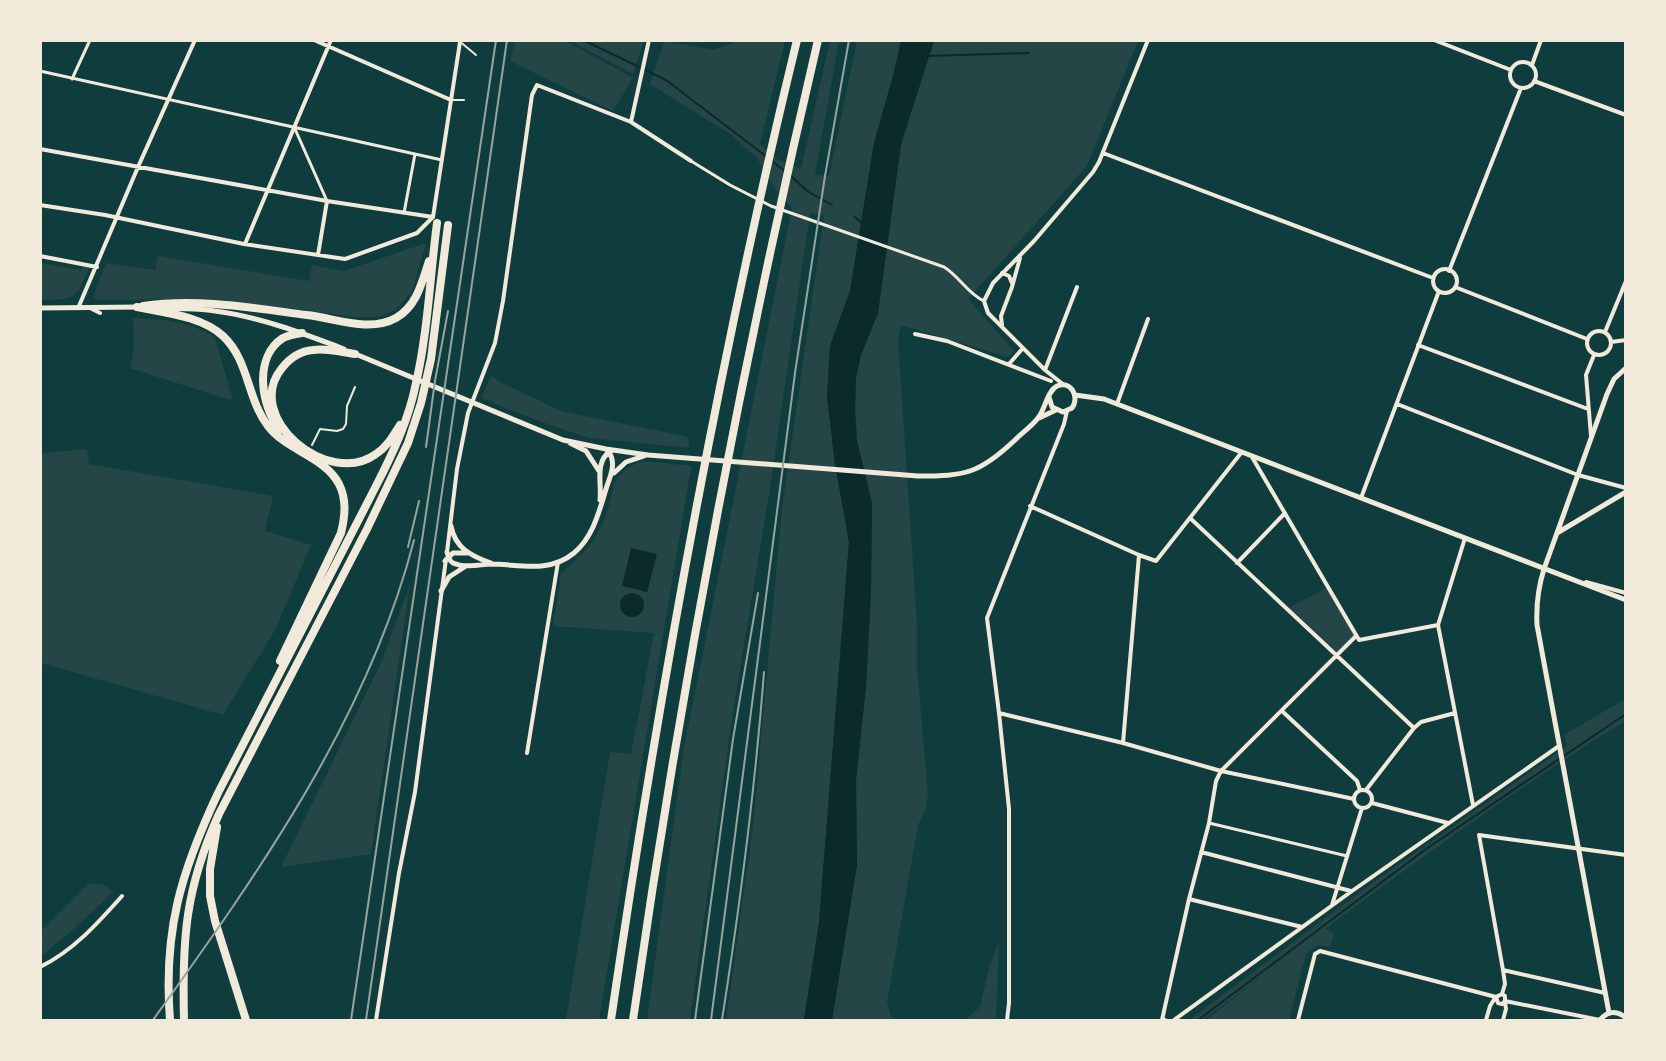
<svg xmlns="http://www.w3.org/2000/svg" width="1666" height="1061" font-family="Literata,serif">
<rect width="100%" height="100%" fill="#0f3d3e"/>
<path fill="#244646" d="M515 41H566L633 78 613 111 510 61Z
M570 41H644L633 74Z
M664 41 714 50 737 41H785L760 144 777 159 801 169 830 41H839L815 175 829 176 857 41H901L893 76 874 143 850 291 830 346 827 397 835 464 849 542 819 922 804 1020H726L753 827 782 508 824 216 810 213 770 488 734 705 690 1020H647L684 747 792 208 774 187 757 158 730 134 650 84Z
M934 41H1138L1087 166 968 299 1014 351 1008 357 901 325 898 340 917 624V667L928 795 925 811 918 825 887 1002 891 1016 895 1020H832L857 865 856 780 866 687 871 590 872 503 857 441 855 410 856 377 861 355 878 313 901 144Z
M426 243 412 291 398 308 379 317H354L313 311 191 299 98 300 93 297 106 263 155 270 158 256 309 281 312 265 344 271Z
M41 263 81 270 82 267 89 268C75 301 76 299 41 300Z
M133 318C166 320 186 320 215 337L233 401 130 368 134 347Z
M491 376 502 383 561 411 688 437 689 448 589 438 539 421 481 398Z
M87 449 89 464 273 496 265 531 311 545 275 630 223 715 41 663V453Z
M641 461 692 466 689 479 599 1020H566L610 752 631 754 654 633 553 626 561 573C580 558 596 541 605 518 617 488 606 477 641 461Z
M410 584 371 854 281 867 381 663Z
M1328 587 1355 636 1337 655 1287 609Z
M1625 699V721C1522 785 1423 856 1325 929L1334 934 1330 947 1318 945 1306 954 1289 1020H1206L1274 967 1203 1020H1189L1367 887 1567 746 1564 735Z
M88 884H103L113 892 76 927 41 956V931Z
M999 940 996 1020H965L980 1007 989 968Z"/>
<path fill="#0a2a2b" d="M901 41H934L901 144 878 313 861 355 856 377 855 410 857 441 872 503 871 590 866 687 856 780 857 865 832 1020H804L819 922 849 542 835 464 827 397 830 346 850 291 874 143 893 76Z
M631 548 657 554 647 592 622 586Z
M620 605a12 12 0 1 1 24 0a12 12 0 1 1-24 0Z"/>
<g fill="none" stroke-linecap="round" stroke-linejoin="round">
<path stroke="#0a2a2b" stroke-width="2" d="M583 40 666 80 767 157
M926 56 1029 53
M771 160 786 172
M790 175 807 191 832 205
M855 217 864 225
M1198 1020 1426 849 1626 714"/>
<path stroke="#f1e9da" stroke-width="2" d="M458 40 476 55
M451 100H464
M312 445 320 429 337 431 343 429 346 424 347 406 355 387"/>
<path stroke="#f1e9da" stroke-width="3" d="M40 71 442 160
M72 79 90 40
M295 129 327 201
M691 161 730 185 771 206 944 267C959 276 968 294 984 301
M404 213 415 154
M1209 823 1347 856"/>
<path stroke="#f1e9da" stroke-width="4" d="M314 40 451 100
M1434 40 1511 70
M1510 75a13 13 0 1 1 26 0a13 13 0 1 1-26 0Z
M1532 65 1541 40
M1534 81 1626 115
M631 122 649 40
M40 149 327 201 433 217
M1103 153 1433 278
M40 205 105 215 244 244 345 259 417 233 433 217
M433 217 460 42
M245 244 331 40
M318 255 327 201
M40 256 97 267
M1433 281a12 12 0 1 1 24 0a12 12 0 1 1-24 0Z
M1449 271 1521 88
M1002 273 1009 276 1012 283
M1455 287 1587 339
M82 307 79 306 138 167 195 40
M92 309 100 313
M1002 325 1001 316 1012 287 1020 258
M1587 343a12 12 0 1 1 24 0a12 12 0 1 1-24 0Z
M1605 332 1626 281
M915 334 947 341 1051 381
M1611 342 1626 340
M1418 345 1588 409
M1009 364 1023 348
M1045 370 1077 287
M1064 385 1045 370 988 313 984 301 993 283 1034 241 1093 172 1099 162 1148 40
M1117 404 1148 319
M1397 404 1578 475 1626 488
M1591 436 1586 375 1594 355
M1252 457 1359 640 1438 625
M1361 498 1439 291
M1030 506 1139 555
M1190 518 1414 728
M1465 538 1438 625 1473 805
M447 552 457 469 468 413 495 343 503 301 532 95 537 85 631 122 691 161
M1237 563 1285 513
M1586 582 1626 593
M1282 711 1357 781 1360 790
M999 713 1123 743 1221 771 1354 799
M1123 743 1139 555 1156 561 1241 453
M527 753 558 562
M1354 799a9 9 0 1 1 18 0a9 9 0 1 1-18 0Z
M1366 790 1414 728 1421 722 1455 713
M1372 803 1448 823
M1201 852 1351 891
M1189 899 1302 927
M1332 905 1362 808
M40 967C73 951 98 923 122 896
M1503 970 1605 993
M1502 994 1505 984 1503 970 1479 835 1626 855
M1496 997 1498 1003 1502 1004 1505 1001
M1505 1001 1600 1020
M376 1020 399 873 415 792 446 559
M1007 1020 1009 1003V809L999 713 987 618 1064 424 1067 411
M1165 1020H1162L1189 899 1209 823 1216 781 1221 771 1356 636
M1174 1020 1352 891 1559 746
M1298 1020 1315 954 1320 951 1496 997 1502 994 1505 996V1001
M1486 1020 1490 1006 1495 998
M1503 1020 1506 1009 1505 1002"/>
<path stroke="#f1e9da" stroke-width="5" d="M40 308 140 307
M155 308C175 309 196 308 215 311 260 317 302 333 344 349
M353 353 563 440 606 449 648 455 918 476C965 476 979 474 1015 440 1022 433 1032 426 1038 418 1045 410 1047 391 1057 386 1071 380 1080 397 1072 408L1063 412 1052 407 1049 397
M1075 395 1104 399 1626 600
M1039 418 1056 410
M570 443 586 451 599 471
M614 473 626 462 644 456
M600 500C602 484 594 461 611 451
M451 526C455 548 471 556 491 563
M1557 533 1626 492
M447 552C448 556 449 561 453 563 464 568 479 565 490 564 519 564 548 574 574 553 593 537 599 512 606 489 610 476 618 462 607 450
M445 561 453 553H467
M441 591 449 577 466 566
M1609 1013 1537 625C1536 605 1538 588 1544 569L1607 394 1614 379 1626 368
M1600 1020C1607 1011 1617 1010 1626 1018"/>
<path stroke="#f1e9da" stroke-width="8" d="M143 306C197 298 253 308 307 315 335 318 369 333 396 318 417 306 422 282 429 261
M137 307C166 313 201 316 223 336 249 360 247 399 268 426 287 451 324 456 339 484 347 500 345 516 341 533L280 661
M355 354C341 352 327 348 313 350 301 351 290 358 282 368 242 417 328 489 376 454 387 447 393 436 400 425
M280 430C261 407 253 357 283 338 289 335 295 334 302 333
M217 827 210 869V896L215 921 246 1020
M170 1020C163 931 181 872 218 793L376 486C393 453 409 419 416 383 428 331 430 276 437 223
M184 1020C182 939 185 889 219 814L367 529 408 443 421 403 431 359 448 225
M611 1020C659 692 718 364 797 40
M633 1020C680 691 742 364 818 40"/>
<path stroke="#97a49c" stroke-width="2" d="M426 447 435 381 448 311
M408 547 419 501
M153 1020C259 872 368 719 414 540
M351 1020 496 40
M366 1020 507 40
M695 1020 733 739 758 593
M711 1020 795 373 825 176 849 40
M722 1020C740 905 755 789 764 672"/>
</g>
<rect width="1666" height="1061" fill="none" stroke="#f1e9da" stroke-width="84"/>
</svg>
